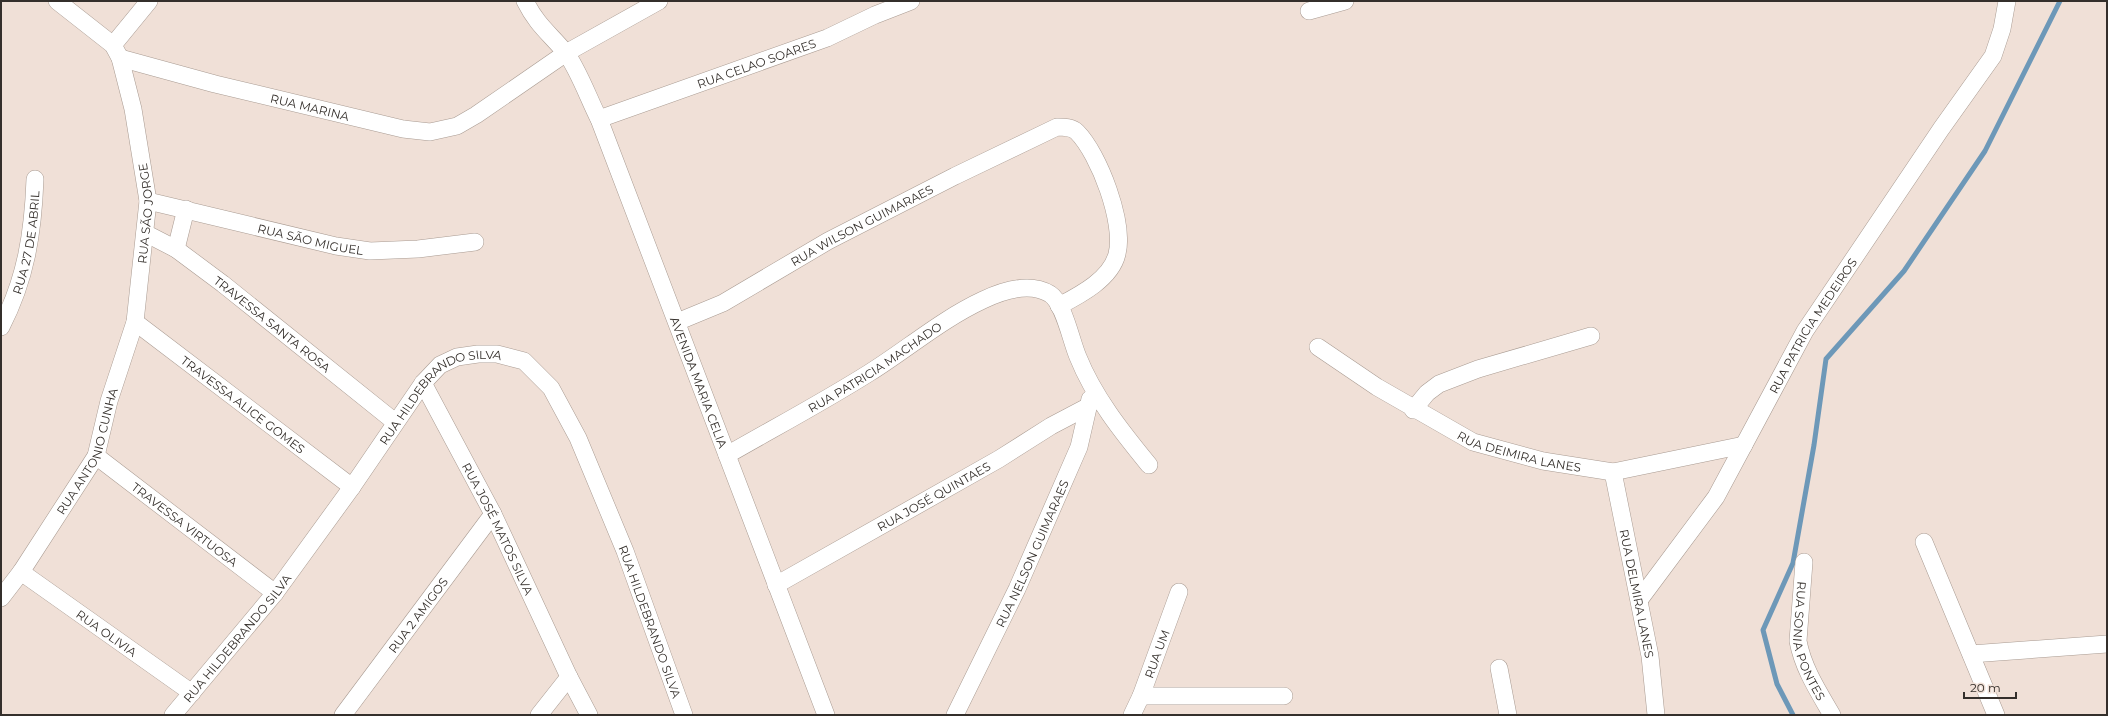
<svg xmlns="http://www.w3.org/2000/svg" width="2108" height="716" font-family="Montserrat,sans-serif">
<rect width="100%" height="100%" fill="#f0e0d7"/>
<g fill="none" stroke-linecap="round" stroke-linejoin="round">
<path stroke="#6d98b8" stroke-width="5" d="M1793 715 1777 684 1763 630 1793 563 1814 445 1826 359 1904 271 1985 151 2060 1"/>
<defs>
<g id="street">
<path id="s1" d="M525 1C537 25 549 33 565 52 577 66 590 102 599 119L826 715"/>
<path d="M1309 11 1345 1"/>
<path d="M113 45 149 1"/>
<path id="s2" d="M120 58 215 84 403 129 430 132 457 126 476 115 566 53 659 1"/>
<path id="s3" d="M599 119 827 38 875 15 911 1"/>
<path id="s4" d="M148 201 336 246 370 251 418 249 475 242"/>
<path id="s5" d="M145 233 176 249 223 284 395 422"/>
<path d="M176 249 186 209"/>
<path id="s6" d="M135 322 352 487"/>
<path id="s7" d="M677 322 723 303 828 241 955 176 1057 127C1064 127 1072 127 1077 132 1099 154 1125 223 1117 254 1111 279 1080 295 1059 306"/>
<path id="s8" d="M1 327C26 279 33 233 35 179"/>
<path id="s9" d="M1318 347 1377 387 1473 442 1543 461 1613 472 1744 445"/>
<path id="s10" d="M423 383 493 514 569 677 589 715"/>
<path d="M1413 410 1427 393 1439 384 1478 369 1591 336"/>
<path id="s11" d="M727 455C774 428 823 402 869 373 906 350 942 319 983 300 1002 291 1030 282 1050 294 1064 303 1071 341 1078 357 1094 397 1122 432 1149 465"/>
<path id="s12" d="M96 456 275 593"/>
<path id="s13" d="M1613 472 1650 656 1656 715"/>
<path d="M1924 542 1996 715"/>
<path id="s14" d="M1804 562 1798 641C1803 668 1818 691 1832 715"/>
<path id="s15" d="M21 572 192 693"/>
<path id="s16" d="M776 585 999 459 1051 426 1089 406"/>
<path id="s17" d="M1 598 21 572 96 456 109 401 135 322 148 201 133 109 120 58 113 45 57 1"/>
<path id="s18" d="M1640 599 1716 497 1805 331 1941 129 1993 56 2002 29 2007 1"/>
<path d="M1971 654 2107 644"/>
<path d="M1499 668 1508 715"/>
<path d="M1141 696H1284"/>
<path id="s19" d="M173 715 275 593 352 487 423 383 440 365 457 357 478 354H497L524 361 551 388 578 438 625 551 684 715"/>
<path id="s20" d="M343 715 493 514"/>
<path d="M539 715 569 677"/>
<path id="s21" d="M955 715 1017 589 1079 447 1090 399"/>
<path id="s22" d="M1132 715 1141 696 1179 592"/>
</g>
</defs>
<use href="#street" stroke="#a99b92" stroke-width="18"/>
<use href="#street" stroke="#fff" stroke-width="17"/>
</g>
<g text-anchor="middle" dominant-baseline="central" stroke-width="4" stroke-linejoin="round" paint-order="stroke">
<g font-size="12" fill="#342f2b" stroke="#f0e0d7">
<text stroke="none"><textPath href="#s3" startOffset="167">RUA CELAO SOARES</textPath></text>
<text stroke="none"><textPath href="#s2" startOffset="196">RUA MARINA</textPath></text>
<text stroke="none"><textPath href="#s17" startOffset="420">RUA SÃO JORGE</textPath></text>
<text stroke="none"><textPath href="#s7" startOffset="209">RUA WILSON GUIMARAES</textPath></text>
<text stroke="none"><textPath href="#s4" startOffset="167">RUA SÃO MIGUEL</textPath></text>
<text stroke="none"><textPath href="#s8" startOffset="89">RUA 27 DE ABRIL</textPath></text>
<text stroke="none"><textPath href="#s5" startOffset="157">TRAVESSA SANTA ROSA</textPath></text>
<text stroke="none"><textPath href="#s18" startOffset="324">RUA PATRICIA MEDEIROS</textPath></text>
<text stroke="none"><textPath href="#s11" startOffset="172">RUA PATRICIA MACHADO</textPath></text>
<text stroke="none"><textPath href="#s1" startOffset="422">AVENIDA MARIA CELIA</textPath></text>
<text stroke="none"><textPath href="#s19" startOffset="424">RUA HILDEBRANDO SILVA</textPath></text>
<text stroke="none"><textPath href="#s6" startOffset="136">TRAVESSA ALICE GOMES</textPath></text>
<text stroke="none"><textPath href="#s9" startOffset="229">RUA DEIMIRA LANES</textPath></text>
<text stroke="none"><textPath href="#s17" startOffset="172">RUA ANTONIO CUNHA</textPath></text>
<text stroke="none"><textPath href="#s16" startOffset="181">RUA JOSÉ QUINTAES</textPath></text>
<text stroke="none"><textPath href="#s12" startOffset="112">TRAVESSA VIRTUOSA</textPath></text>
<text stroke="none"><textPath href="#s10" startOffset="164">RUA JOSÉ MATOS SILVA</textPath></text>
<text stroke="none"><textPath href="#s21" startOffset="179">RUA NELSON GUIMARAES</textPath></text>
<text stroke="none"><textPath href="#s13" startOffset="124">RUA DELMIRA LANES</textPath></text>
<text stroke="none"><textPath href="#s20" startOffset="125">RUA 2 AMIGOS</textPath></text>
<text stroke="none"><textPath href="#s19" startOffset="820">RUA HILDEBRANDO SILVA</textPath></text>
<text stroke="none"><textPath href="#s15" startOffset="105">RUA OLIVIA</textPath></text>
<text stroke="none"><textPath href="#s19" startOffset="100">RUA HILDEBRANDO SILVA</textPath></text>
<text stroke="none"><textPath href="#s14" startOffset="81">RUA SONIA PONTES</textPath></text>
<text stroke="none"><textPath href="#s22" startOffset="66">RUA UM</textPath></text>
</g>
</g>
<rect width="2108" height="716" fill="none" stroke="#342f2b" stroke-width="4"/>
<path d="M1964 692v6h52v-6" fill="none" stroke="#342f2b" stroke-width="2"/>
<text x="1970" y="692" font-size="12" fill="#342f2b" stroke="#f0e0d7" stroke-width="3" paint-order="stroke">20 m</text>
</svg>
